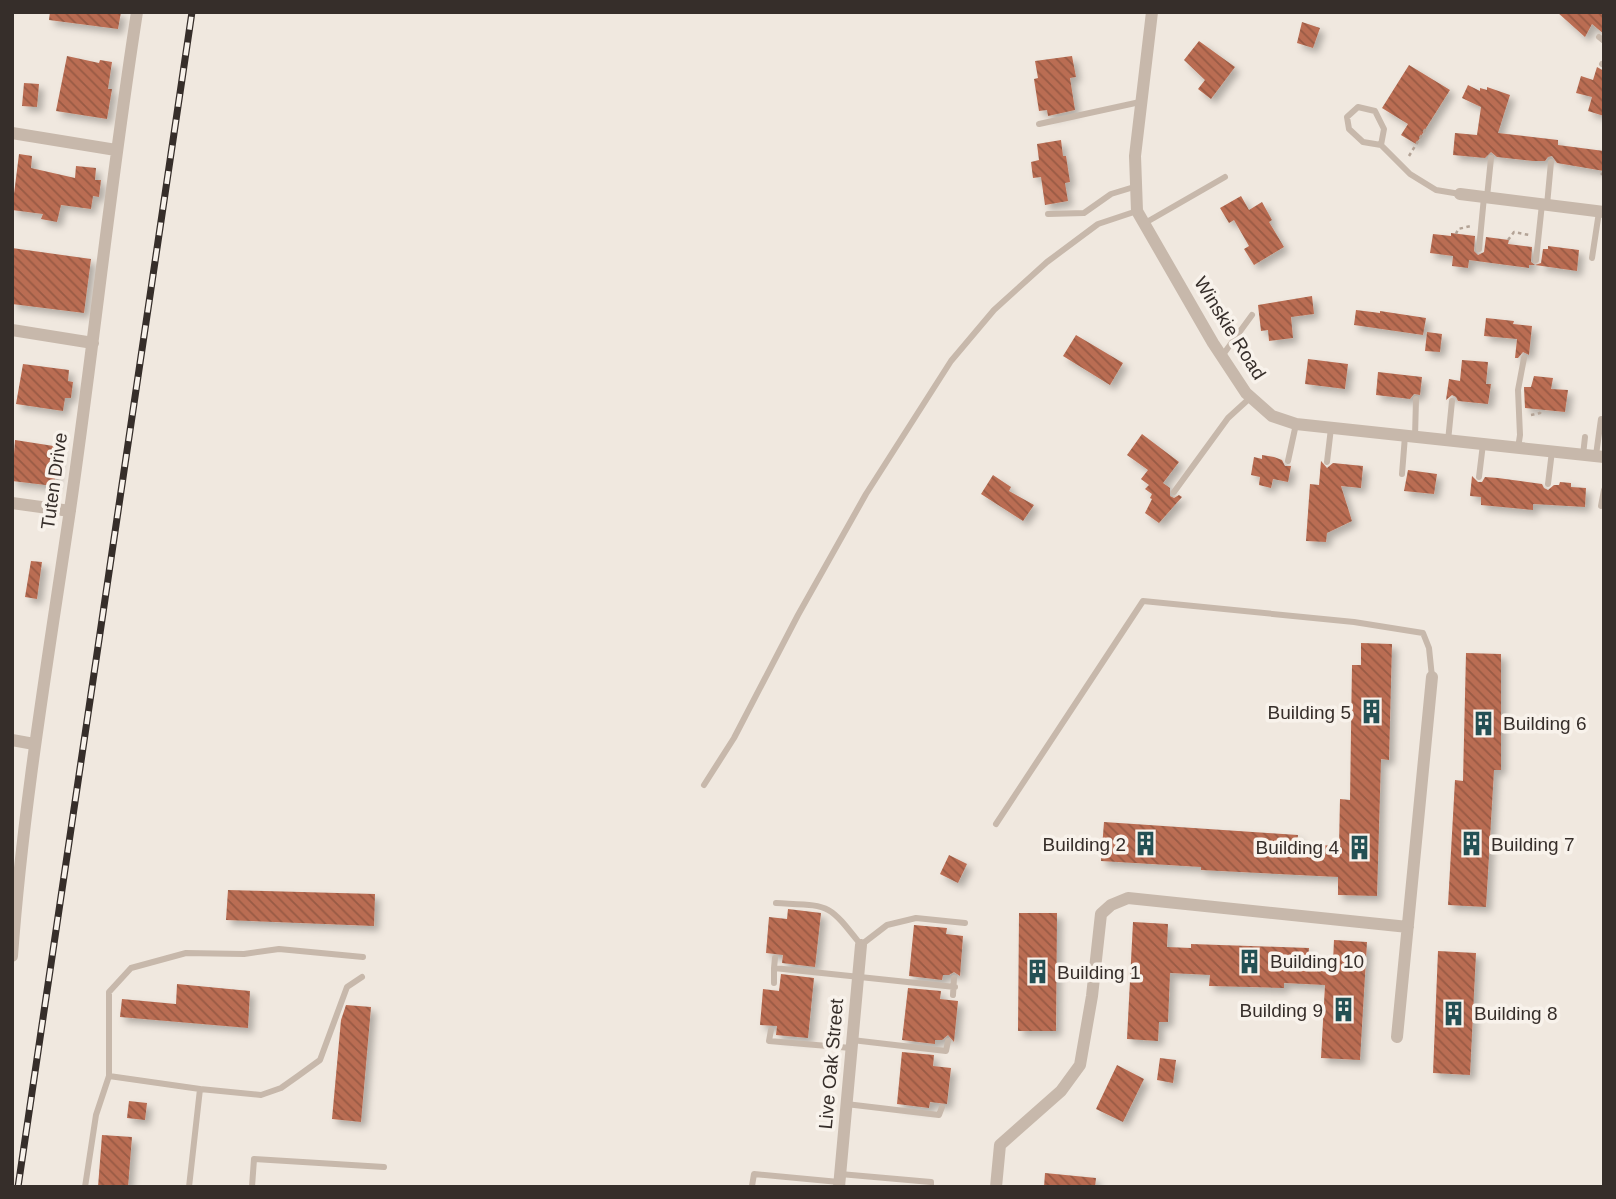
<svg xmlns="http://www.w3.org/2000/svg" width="1616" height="1199" font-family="Helvetica,sans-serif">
<defs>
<pattern id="building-back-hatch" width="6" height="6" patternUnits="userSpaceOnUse" patternTransform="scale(1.75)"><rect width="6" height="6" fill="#ba6d52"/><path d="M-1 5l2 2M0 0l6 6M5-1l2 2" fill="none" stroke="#985a44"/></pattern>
<filter id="shadow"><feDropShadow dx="5" dy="5" stdDeviation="3.5" flood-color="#0004"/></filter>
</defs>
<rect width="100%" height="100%" fill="#f0e8df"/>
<path fill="url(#building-back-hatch)" filter="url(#shadow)" d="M50 12H121L118 29 49 20Z
M1557 12H1604V34L1592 24 1585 37Z
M1302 22 1320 28 1313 48 1297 43Z
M1199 41 1235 67 1211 99 1198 89 1205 80 1184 60Z
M67 56 99 63 100 60 112 62 108 89H112L107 119 56 111Z
M1072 56 1076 77 1070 78 1075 110 1048 116 1047 110 1039 111 1034 79 1038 78 1035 61Z
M1409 65 1450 90 1416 144 1401 135 1408 124 1382 108Z
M1597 67 1604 71V116L1588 111 1592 97 1576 93 1581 76 1593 80Z
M24 83 39 84 37 107 22 106Z
M1468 85 1480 91V88L1487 90V87L1510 95 1498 133 1558 140V145L1604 151V171L1557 163 1552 156 1548 157 1545 161H1533L1497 157 1491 152 1485 158 1453 155 1455 133 1477 135 1481 107 1462 98Z
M1061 140 1063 156H1066L1070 182 1065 183 1068 201 1045 205 1041 177 1033 178 1031 162 1039 160 1037 144Z
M19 154 32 156 31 168 75 178 76 166 96 168 95 180H101L99 197 93 196 91 209 61 205 57 222 41 219 43 214 12 210Z
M1241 196 1249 210 1262 202 1272 220 1269 222 1284 247 1254 265 1244 249 1249 246 1234 220 1229 223 1220 208Z
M1451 233 1475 236 1474 251 1478 255 1484 252 1486 237 1509 240 1508 244 1532 247 1531 262 1535 265H1529V268L1469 260 1468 268 1452 266 1453 256 1430 253 1433 234 1451 236Z
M1548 246 1579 250 1577 271 1535 265 1541 263 1543 249H1548Z
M12 248 91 259 84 313 12 304Z
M1312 296 1314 314 1291 317 1293 338 1269 341 1268 330 1261 331 1258 305Z
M1356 310 1380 313V311L1426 318 1423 335 1354 325Z
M1486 318 1514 321 1513 324 1532 326 1529 355 1523 352 1518 358H1515L1517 339 1484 336Z
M1427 332 1442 334 1440 352 1425 351Z
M1076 335 1123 363 1110 385 1063 356Z
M1308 359 1348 364 1345 389 1305 384Z
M1462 360 1488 362 1486 384H1491L1488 404 1458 401 1456 397 1452 395 1446 400 1449 379 1460 381Z
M23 364 69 370 68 381 73 382 71 398H65L63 411 16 404Z
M1378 372 1422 377 1420 395 1414 394 1410 399 1376 395Z
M1534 376 1553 378 1551 389 1568 390 1565 412 1525 408 1524 387H1531Z
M1142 434 1179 462 1163 483 1170 488V496L1174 498 1179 495 1182 497 1159 523 1145 513 1152 499 1150 498 1152 494 1145 489 1149 485 1141 479 1148 470 1127 455Z
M15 440 60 447 54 486 12 481Z
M1262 455 1274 457 1282 460 1285 466H1291L1288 482 1273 479 1271 488 1259 485 1260 477 1251 475 1254 457 1262 459Z
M1321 461 1327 468 1333 463 1363 466 1361 488 1341 486 1352 521 1327 533 1326 542 1306 541 1310 484 1319 485Z
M1408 470 1437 474 1434 494 1404 491Z
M993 475 1011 487 1009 491 1034 505 1023 521 981 494Z
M1472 476 1478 482H1482L1485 477 1498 478 1542 484 1544 488 1548 490 1554 485H1559L1560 482 1571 483V487L1586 488 1585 507 1533 504V510L1481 505V497L1470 496Z
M31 561 42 562 37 599 25 597Z
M1361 643 1392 644 1389 760 1381 759 1377 896 1338 895V877L1201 870V867L1101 861 1104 822 1298 835 1297 844 1339 846 1340 799 1350 800 1352 665H1361Z
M1466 653 1501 654V770H1494L1486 907 1448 905 1455 780 1463 781Z
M949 855 967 864 958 883 940 874Z
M228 890 375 894 374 926 226 920Z
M788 909 821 913 815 967 782 963 783 955 766 953 769 917 787 919Z
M1019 913H1057L1056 1031H1018Z
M1133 922 1168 924 1167 947 1191 948V944L1309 948 1308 961 1333 962 1334 940 1367 942 1360 1060 1321 1058 1325 985 1284 983V988L1209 986 1210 975 1170 973 1168 1022H1159L1158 1041 1127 1039Z
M914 925 947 928 946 934 963 936 960 976 954 972 949 975H943L942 980 909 976Z
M1438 951 1476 953 1470 1075 1433 1073Z
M781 974 814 978 808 1038 776 1035 777 1026 760 1025 763 989 779 991Z
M177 984 250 991 248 1028 120 1017 122 999 176 1004Z
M908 988 941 991 940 999 958 1001 954 1042 948 1035 942 1040H935V1044L902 1040Z
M346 1005 371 1007 361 1122 332 1119 341 1020Z
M902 1052 934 1055 933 1066 951 1068 947 1104 930 1102 929 1108 897 1104Z
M1160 1058 1176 1060 1173 1083 1157 1080Z
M1117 1065 1144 1079 1123 1122 1096 1109Z
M129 1101 147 1103 145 1120 127 1118Z
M102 1135 132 1137 128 1187H98Z
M1045 1173 1096 1178 1095 1187H1044Z"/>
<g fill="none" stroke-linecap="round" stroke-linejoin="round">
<path stroke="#b3a396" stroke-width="2.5" stroke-dasharray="3.5 3.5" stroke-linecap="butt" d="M1409 156 1426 128
M1601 173 1604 176
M1456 234 1458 229 1471 226
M1508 240 1514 232 1529 235
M1531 415 1540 413 1542 410"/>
<path stroke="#c7b8ab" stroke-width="6" d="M1599 37 1604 41
M1602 64 1604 65
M1039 124 1140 102
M1381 145 1384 129 1375 111 1358 107 1347 117 1349 129 1363 142 1381 145 1410 174 1436 190 1460 194
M1487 197 1491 158
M1547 205 1551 162
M1048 214 1084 213 1111 194 1134 187
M1145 223 1225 177
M1479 249 1484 197
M1592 258 1599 212
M1536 260 1542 204
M1222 356 1252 315
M1415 437 1416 399
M1448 441 1452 401
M1518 448 1520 435 1518 390 1524 358
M1583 455 1585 437
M1596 455 1601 419
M1288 461 1296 424
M1327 462 1331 428
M1402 474 1405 436
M1479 477 1483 444
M1548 484 1552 451
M1174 492 1228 418 1251 397
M1601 506 1604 490
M704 785 734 738 798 615 866 494 951 361 994 310 1047 262 1098 224 1137 211
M996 824 1143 601 1354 622 1423 633 1429 648 1432 677
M776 903C831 906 827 902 861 945L887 925 916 918 965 923
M775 958 774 968 955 987
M774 983V968
M953 995 954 978
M771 1030 769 1041 851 1048
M852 1040 946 1051 948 1041
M109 1076V992L131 968 186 953 244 954 279 949 363 957
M200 1089 261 1095 281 1088 298 1076 320 1060 347 987 362 977
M846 1104 939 1115 942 1107
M840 1174 931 1182V1187
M752 1186 754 1174 839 1182
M85 1187 96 1115 109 1076 200 1089 189 1187
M252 1187 254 1159 384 1167"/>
<path stroke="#c7b8ab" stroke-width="12" d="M1152 12 1135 156 1137 211 1213 343 1246 393 1272 416 1296 424 1604 457
M12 133 116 150
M1460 194 1604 212
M12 330 93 343
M12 503 70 511
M12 740 34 744
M12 956C23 806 48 659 70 510 94 344 111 178 137 12
M1397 1037 1432 677
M839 1187 861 945
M996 1187 1000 1145 1061 1091 1080 1065 1092 996 1101 914 1111 905 1128 898 1408 927"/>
<defs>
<path id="rail" d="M18 1187 192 12"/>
</defs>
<use href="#rail" stroke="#362e2a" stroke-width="7"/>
<use href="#rail" stroke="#f8f2eb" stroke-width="4.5" stroke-dasharray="13" stroke-linecap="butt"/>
</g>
<defs>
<symbol id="building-bare" viewBox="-9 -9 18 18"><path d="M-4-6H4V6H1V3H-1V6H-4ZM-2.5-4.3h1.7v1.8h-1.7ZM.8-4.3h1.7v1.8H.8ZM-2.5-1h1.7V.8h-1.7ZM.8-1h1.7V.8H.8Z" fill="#235054" stroke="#f8f2eb" stroke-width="2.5" paint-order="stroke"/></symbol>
</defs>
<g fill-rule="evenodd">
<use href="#building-bare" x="1354" y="694" width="35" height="35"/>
<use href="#building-bare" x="1466" y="706" width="35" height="35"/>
<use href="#building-bare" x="1128" y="826" width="35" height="35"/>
<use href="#building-bare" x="1454" y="826" width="35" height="35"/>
<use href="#building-bare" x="1342" y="830" width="35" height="35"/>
<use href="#building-bare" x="1232" y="944" width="35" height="35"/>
<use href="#building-bare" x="1020" y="954" width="35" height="35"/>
<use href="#building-bare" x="1326" y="992" width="35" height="35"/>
<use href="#building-bare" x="1436" y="996" width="35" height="35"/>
</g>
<g text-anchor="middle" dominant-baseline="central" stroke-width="7" stroke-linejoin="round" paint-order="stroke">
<g font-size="19" fill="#362e2a" stroke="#f8f2eb">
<text transform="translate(1230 328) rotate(58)">Winskie Road</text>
<text transform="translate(54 481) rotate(-82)">Tuten Drive</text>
<text transform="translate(831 1064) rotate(-85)">Live Oak Street</text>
</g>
<g font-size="19" fill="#362e2a" stroke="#f8f2eb" text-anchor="start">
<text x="1351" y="712" text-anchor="end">Building 5</text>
<text x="1503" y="723">Building 6</text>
<text x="1126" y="844" text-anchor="end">Building 2</text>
<text x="1491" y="844">Building 7</text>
<text x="1339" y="847" text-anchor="end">Building 4</text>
<text x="1270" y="961">Building 10</text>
<text x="1057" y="972">Building 1</text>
<text x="1323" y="1010" text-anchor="end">Building 9</text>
<text x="1474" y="1013">Building 8</text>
</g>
</g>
<rect width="1616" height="1199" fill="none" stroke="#362e2a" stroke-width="28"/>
</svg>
